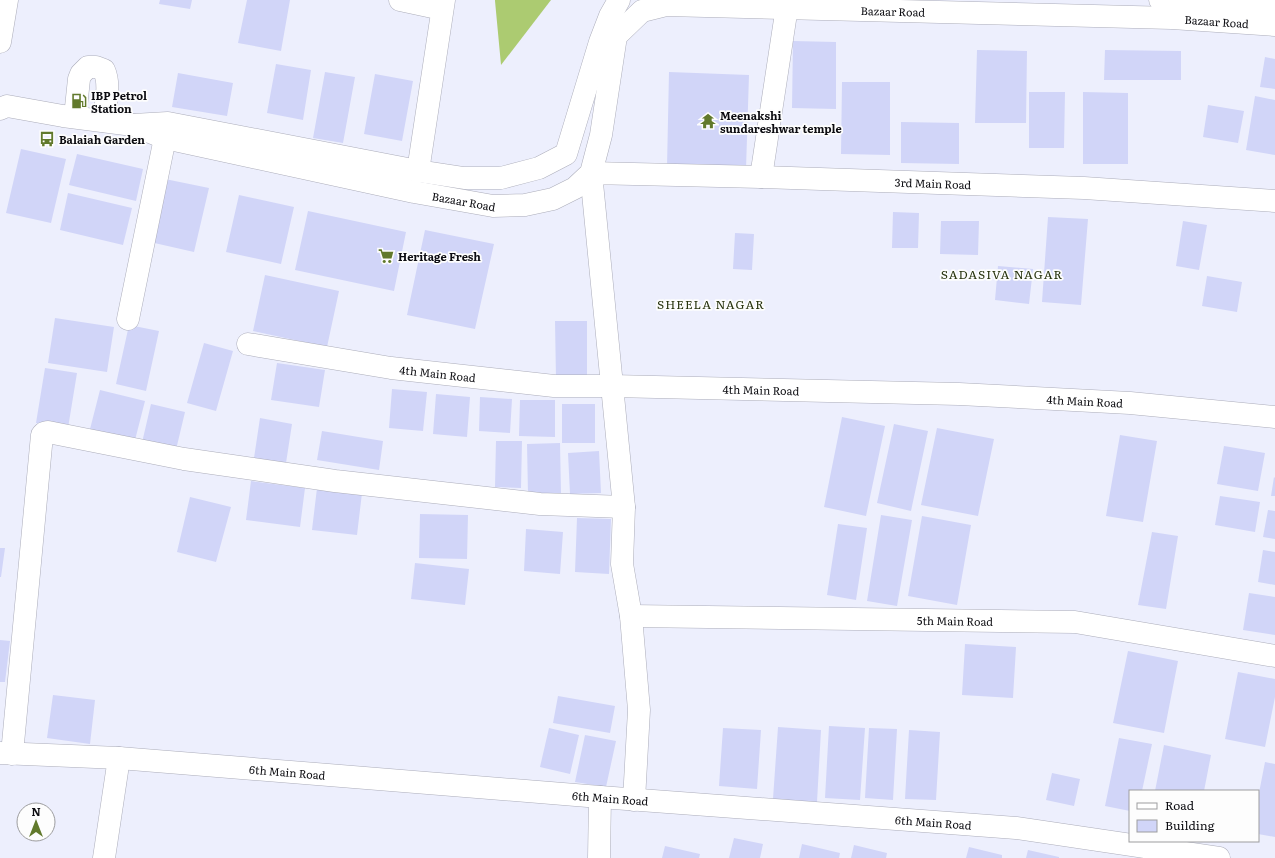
<svg xmlns="http://www.w3.org/2000/svg" width="1275" height="858" font-family="Literata,serif">
<rect width="100%" height="100%" fill="#edeffd"/>
<path fill="#accb71" d="M495 0H551L501 65 495 1Z"/>
<path fill="#d1d5f8" d="M160 0H192L190 9 159 4Z
M247 0H290L281 51 238 43Z
M793 41 836 42V109L792 108Z
M977 50 1027 51 1026 123H975Z
M1105 50 1181 51V80H1104Z
M1265 57 1275 59V89L1260 87Z
M276 64 311 70 303 120 267 113Z
M325 72 355 77 343 143 313 138Z
M669 72 749 75 746 169 667 167Z
M178 73 233 83 227 116 172 107Z
M375 74 413 81 402 141 364 134Z
M842 82H890V155L841 154Z
M1029 92H1065L1064 148H1029Z
M1083 92 1128 93V164H1083Z
M1255 96 1275 100V155L1246 150Z
M1208 105 1244 111 1238 143 1203 137Z
M901 122 959 123V164L901 163Z
M21 149 66 159 51 223 6 213Z
M77 154 143 169 136 201 69 185Z
M165 179 209 188 194 252 150 242Z
M68 193 132 208 123 245 60 230Z
M239 195 294 207 281 264 226 252Z
M308 211 406 232 394 291 295 270Z
M893 212 919 213 918 248H892Z
M1048 217 1088 219 1081 305 1042 302Z
M941 221H979L978 255 940 254Z
M1183 221 1207 225 1199 270 1176 266Z
M425 230 494 244 475 329 407 315Z
M735 233 754 234 752 270 733 269Z
M998 266 1033 269 1029 304 995 300Z
M265 275 339 291 327 347 253 331Z
M1207 276 1242 282 1237 312 1202 306Z
M55 318 114 327 107 372 48 363Z
M555 321H587V379H556Z
M129 325 159 331 146 391 116 384Z
M204 343 233 351 216 411 187 403Z
M277 363 325 370 319 407 271 400Z
M45 368 77 373 68 428 36 423Z
M392 389 427 392 423 431 389 428Z
M100 390 145 401 134 444 89 433Z
M436 394 470 397 467 437 433 434Z
M480 397 512 399 510 433 479 431Z
M520 400H555V437L519 436Z
M151 404 185 412 175 454 141 447Z
M562 404H595V443H562Z
M842 417 885 426 866 516 824 507Z
M260 418 292 424 286 463 254 458Z
M894 424 928 431 911 511 877 503Z
M937 428 994 439 978 516 921 505Z
M322 431 383 441 379 470 317 460Z
M1120 435 1157 441 1143 522 1106 516Z
M496 441H522L521 488 495 487Z
M560 443 561 493 528 494 527 444Z
M1224 446 1265 453 1258 491 1217 484Z
M599 451 601 493 570 494 568 453Z
M1274 477 1275 478V496H1271Z
M251 481 305 488 300 527 246 520Z
M317 488 362 493 357 535 312 530Z
M1220 496 1260 502 1255 532 1215 525Z
M190 497 231 507 216 562 177 552Z
M1268 510 1275 511V539L1263 537Z
M420 514 468 515 467 559 419 558Z
M881 515 912 520 897 606 867 601Z
M922 516 971 525 957 605 908 596Z
M577 518 611 519 609 574 575 572Z
M838 524 867 528 856 600 827 595Z
M526 529 563 532 560 574 524 571Z
M1152 532 1178 536 1166 609 1138 605Z
M0 548H5L1 577H0Z
M1263 550 1275 552V585L1258 582Z
M415 563 469 569 465 605 411 599Z
M1249 593 1275 597V635L1243 630Z
M0 640 10 641 5 682H0Z
M965 644 1016 647 1013 698 962 695Z
M1128 651 1178 661 1164 733 1113 723Z
M1238 672 1275 679V697L1265 747 1225 739Z
M53 695 95 700 90 744 47 738Z
M558 696 615 706 610 733 553 723Z
M829 726 865 728 860 800 825 798Z
M778 727 821 730 817 802 773 799Z
M549 728 579 735 570 774 540 767Z
M723 728 761 730 757 789 719 786Z
M869 728 897 729 893 800 865 798Z
M909 730 940 732 936 800 905 799Z
M585 735 616 741 606 787 575 782Z
M1119 738 1152 744 1142 791H1130V811L1105 806Z
M1164 745 1211 755 1204 791H1155Z
M1265 762 1275 764V837L1258 834V798Z
M1052 773 1080 779 1074 806 1046 800Z
M734 838 763 844 760 858H729Z
M802 844 840 853 839 858H799Z
M854 845 887 853 886 858H851Z
M665 846 700 854 699 858H662Z
M969 847 1002 855V858H966Z
M1028 850 1059 857V858H1026Z"/>
<g fill="none" stroke-linecap="round" stroke-linejoin="round">
<defs>
<g id="minor">
<path d="M400 0 442 9"/>
<path d="M0 42 7 0"/>
<path d="M75 117 79 79 81 74 88 67H96L104 70C111 85 105 105 104 121"/>
<path d="M418 171 444 0"/>
<path d="M761 177 788 0"/>
<path d="M128 319 165 138"/>
<path id="s1" d="M248 344 391 368 554 386H612L959 394 1130 403 1275 417"/>
<path id="s2" d="M631 616 1075 622 1275 656"/>
<path id="s3" d="M0 753 119 758 600 797 1016 828 1219 858"/>
<path d="M12 754 42 435 44 433 48 432 184 459 335 481 540 504 624 507"/>
<path id="s4" d="M634 800 639 710 631 616 622 564 624 507 591 173 761 177 1084 188 1275 201"/>
<path d="M104 858 119 758"/>
<path d="M599 858 600 797"/>
</g>
<g id="major">
<path d="M1160 0 1225 2 1275 9"/>
<path d="M0 109 7 106 63 116 133 125 168 123 418 171 464 178H501L539 168 566 154 600 42 610 16 619 0"/>
<path id="s5" d="M133 125 165 138 414 192 493 206 525 205 553 199 575 188 591 173 601 135 616 36 642 11 666 5 1172 18 1275 25"/>
</g>
</defs>
<use href="#minor" stroke="#acadba" stroke-width="23"/>
<use href="#major" stroke="#acadba" stroke-width="23"/>
<use href="#minor" stroke="#fff" stroke-width="22"/>
<use href="#major" stroke="#fff" stroke-width="22"/>
</g>
<defs>
<symbol id="fuel-bare" viewBox="-9 -9 18 18"><path d="M-5.5-6h7V0h2V4h1.3V-2.5L3-4.5l.8-.8L6-3V5H2.5V1h-1V6h-7ZM-4.2-4.7v3.2H.2V-4.7Z" fill="#61792c" stroke="#fdfdfd" stroke-width="2.5" paint-order="stroke"/></symbol>
<symbol id="temple-bare" viewBox="-9 -9 18 18"><path d="M0-6L5-2H3V0L6.5 2.5H4V6H1.5V3h-3V6H-4V2.5H-6.5L-3 0V-2H-5Z" fill="#61792c" stroke="#fdfdfd" stroke-width="2.5" paint-order="stroke"/></symbol>
<symbol id="bus-bare" viewBox="-9 -9 18 18"><path d="M-5-6H5V4H4V6H2V4H-2V6H-4V4H-5ZM-3.5-4V0h7V-4ZM-3.5 1.2v1.5H-2V1.2ZM2 1.2v1.5H3.5V1.2Z" fill="#61792c" stroke="#fdfdfd" stroke-width="2.5" paint-order="stroke"/></symbol>
<symbol id="supermarket-bare" viewBox="-9 -9 18 18"><path d="M-6-5.5h2.5l.6 2H6L4.5 2H-2.5L-4.4-4H-6ZM-1.5 3.2a1.3 1.3 0 1 0 .1 0ZM3 3.2a1.3 1.3 0 1 0 .1 0Z" fill="#61792c" stroke="#fdfdfd" stroke-width="2.5" paint-order="stroke"/></symbol>
</defs>
<g fill-rule="evenodd">
<use href="#fuel-bare" x="68" y="90" width="22" height="22"/>
<use href="#temple-bare" x="697" y="110" width="22" height="22"/>
<use href="#bus-bare" x="36" y="128" width="22" height="22"/>
<use href="#supermarket-bare" x="375" y="245" width="22" height="22"/>
</g>
<g text-anchor="middle" dominant-baseline="central" stroke-width="3.5" stroke-linejoin="round" paint-order="stroke">
<g font-size="11" fill="#0c0c11" stroke="#fdfdfd">
<text stroke="none"><textPath href="#s5" startOffset="904">Bazaar Road</textPath></text>
<text stroke="none"><textPath href="#s5" startOffset="1228">Bazaar Road</textPath></text>
<text stroke="none"><textPath href="#s4" startOffset="972">3rd Main Road</textPath></text>
<text stroke="none"><textPath href="#s5" startOffset="340">Bazaar Road</textPath></text>
<text stroke="none"><textPath href="#s1" startOffset="192">4th Main Road</textPath></text>
<text stroke="none"><textPath href="#s1" startOffset="516">4th Main Road</textPath></text>
<text stroke="none"><textPath href="#s1" startOffset="840">4th Main Road</textPath></text>
<text stroke="none"><textPath href="#s2" startOffset="324">5th Main Road</textPath></text>
<text stroke="none"><textPath href="#s3" startOffset="288">6th Main Road</textPath></text>
<text stroke="none"><textPath href="#s3" startOffset="612">6th Main Road</textPath></text>
<text stroke="none"><textPath href="#s3" startOffset="936">6th Main Road</textPath></text>
</g>
<g font-size="11" font-weight="bold" fill="#0c0c11" stroke="#fdfdfd" text-anchor="start">
<text x="91" y="95">IBP Petrol<tspan x="91" dy="13">Station</tspan></text>
<text x="720" y="115">Meenakshi<tspan x="720" dy="13">sundareshwar temple</tspan></text>
<text x="59" y="139">Balaiah Garden</text>
<text x="398" y="256">Heritage Fresh</text>
</g>
<g font-size="12" letter-spacing="1" fill="#28340f" stroke="#fdfdfd">
<text x="1002" y="274">SADASIVA NAGAR</text>
<text x="711" y="304">SHEELA NAGAR</text>
</g>
</g>
<rect x="1129" y="790" width="130" height="52" fill="#fdfdfd" stroke="#9d9d9f"/>
<rect x="1137" y="803" width="20" height="6" fill="#ffffff" stroke="#9d9d9f"/>
<text x="1165" y="810" font-size="12" fill="#0c0c11">Road</text>
<rect x="1137" y="820" width="20" height="12" fill="#d1d5f8" stroke="#9d9d9f"/>
<text x="1165" y="830" font-size="12" fill="#0c0c11">Building</text>
<g transform="translate(36 822)"><circle r="19" fill="#fdfdfd" stroke="#9d9d9f"/>
<path d="M0-3L7 15L0 10L-7 15Z" fill="#61792c"/>
<text y="-6" font-size="11" font-weight="bold" text-anchor="middle" fill="#0c0c11">N</text>
</g>
</svg>
